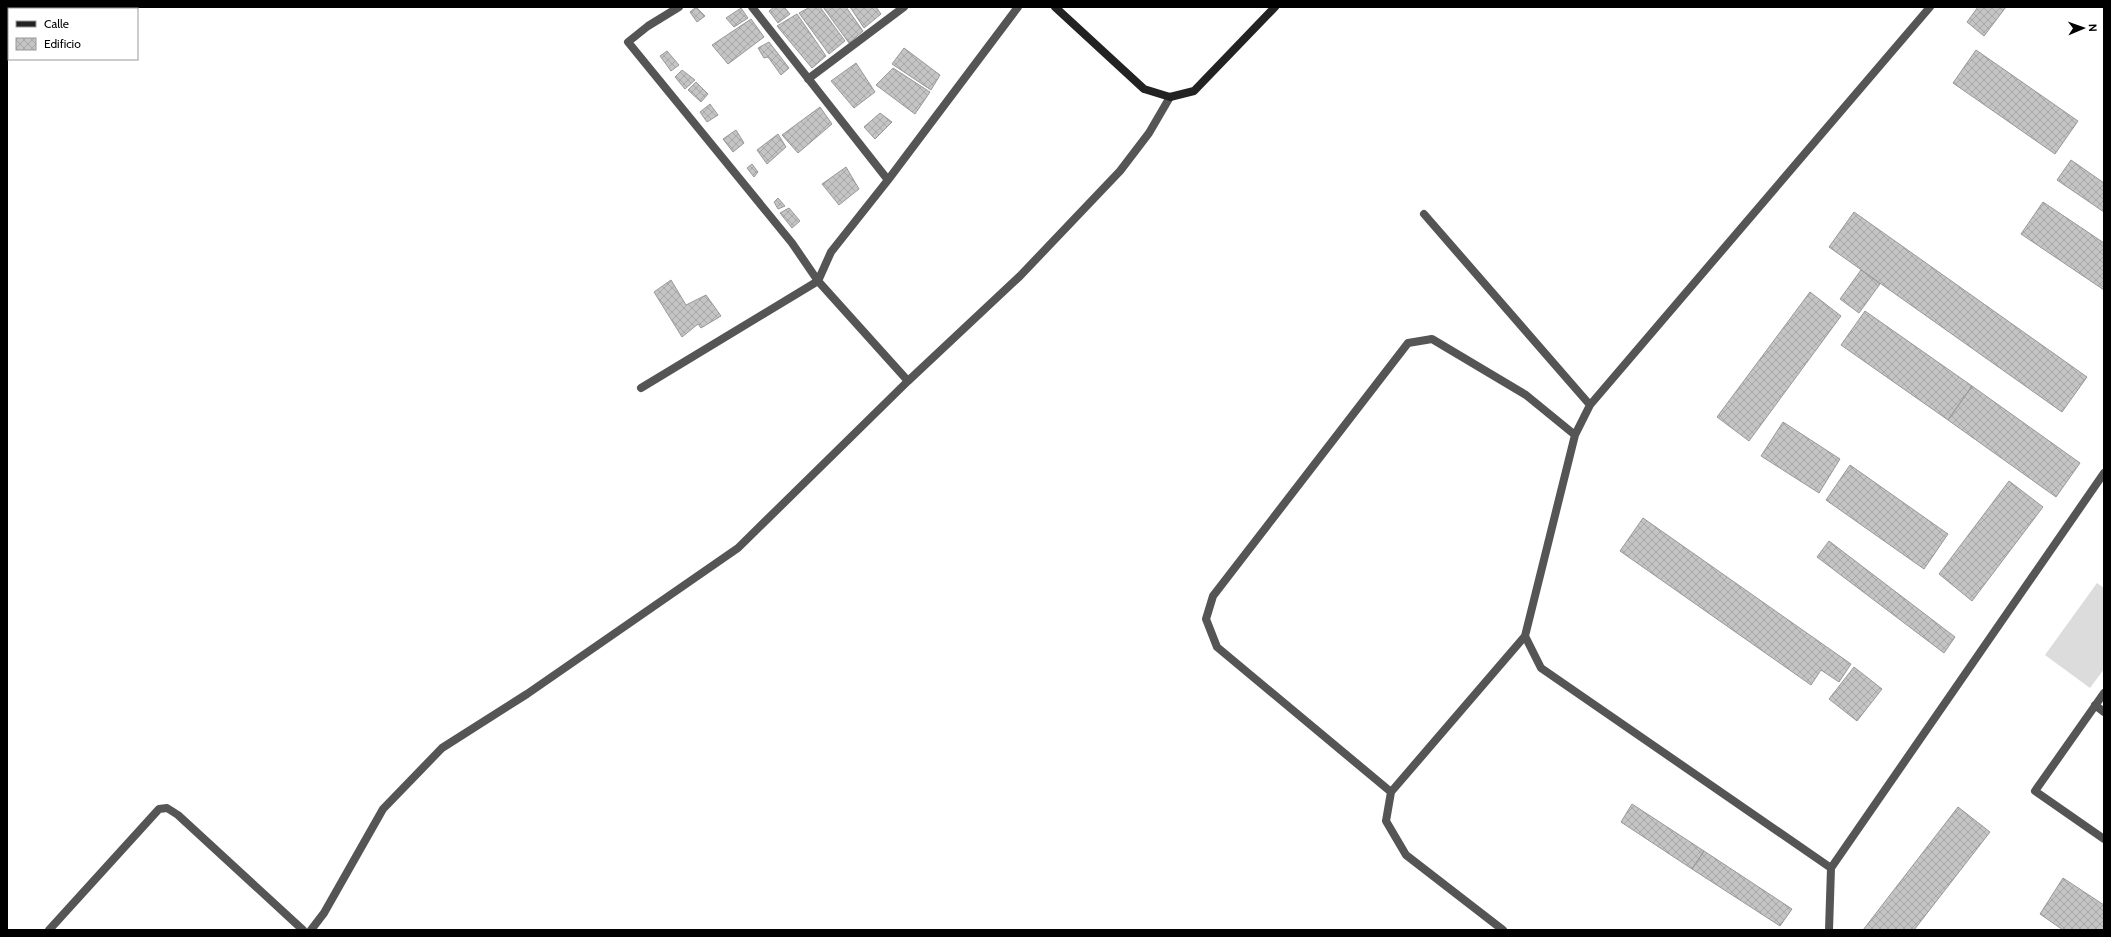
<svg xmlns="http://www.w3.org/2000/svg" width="2111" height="937" font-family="Cabin,sans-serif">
<defs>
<pattern id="building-cross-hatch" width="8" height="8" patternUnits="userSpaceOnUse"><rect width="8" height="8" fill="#c4c4c4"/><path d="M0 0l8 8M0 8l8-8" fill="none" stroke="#a7a7a7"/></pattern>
</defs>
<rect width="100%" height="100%" fill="#fff"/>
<path fill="#dcdcdc" d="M2097 583 2104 588V669L2090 688 2045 655Z"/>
<path fill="url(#building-cross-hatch)" stroke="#999" d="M696 7 705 16 697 22 690 12Z
M774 7H784L790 14 778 23 769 11Z
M810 7H820L845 41 829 54 799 13Z
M823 7H846L863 31 849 43Z
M850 7H876L881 14 864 28Z
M1978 7H2006L1984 36 1967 22Z
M741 8 748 18 734 27 726 18Z
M797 14 826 56 812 68 777 26Z
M751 19 764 37 728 64 712 45Z
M769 42 789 68 781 75 768 57 764 58 758 48Z
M904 48 940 75 931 90 892 64Z
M1976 50 2078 121 2055 154 1953 83Z
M667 51 679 65 671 71 660 56Z
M856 63 875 92 854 108 831 81Z
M893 68 930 92 915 114 876 85Z
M682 70 695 80 685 89 675 77Z
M696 82 708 94 701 102 688 90Z
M710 104 718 115 707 122 700 112Z
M820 107 832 124 798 153 782 135Z
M880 113 892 122 875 139 864 127Z
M736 130 744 143 733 152 723 139Z
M778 134 786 147 767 164 757 150Z
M2071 160 2104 183V212L2057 180Z
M752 164 758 172 754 177 747 168Z
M846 167 859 189 839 205 822 184Z
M778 198 785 206 778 209 774 202Z
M2043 202 2104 243V290L2021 234Z
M789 208 800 221 792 228 780 213Z
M1854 212 2087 377 2062 412 1829 247Z
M1861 270 1880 284 1859 313 1840 299Z
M671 280 686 305 706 295 721 316 701 328 698 324 682 337 654 292Z
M1810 292 1841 316 1749 441 1717 417Z
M1865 311 1972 386 1948 420 1841 345Z
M1972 386 2080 463 2056 497 1948 420Z
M1783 422 1840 459 1819 493 1761 456Z
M1850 465 1948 534 1924 569 1826 500Z
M2009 481 2043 507 1972 601 1939 574Z
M1643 518 1851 664 1839 682 1821 670 1811 685 1620 551Z
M1829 541 1955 637 1944 653 1817 557Z
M1854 667 1882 689 1857 721 1829 699Z
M1632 804 1704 851 1692 869 1621 822Z
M1958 807 1990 832 1914 930H1863Z
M1704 851 1792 909 1780 926 1692 869Z
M2063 878 2104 905V930H2063L2040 914Z"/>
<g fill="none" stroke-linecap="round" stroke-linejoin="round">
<path stroke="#555" stroke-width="8" d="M1424 214 1590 405
M1391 792 1217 647 1206 619 1213 596 1408 343 1432 339 1526 395 1575 435
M1831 868 1541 668 1525 636 1575 435 1590 405 1930 7
M1503 930 1406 855 1386 821 1391 792 1525 636
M1829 930 1831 868 2104 473"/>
<path stroke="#555" stroke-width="8" d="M679 7 648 26 628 42 792 243 818 281 908 381
M752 7 888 180
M808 79 904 7
M641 388 818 281 831 252 888 180 1018 7
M2104 693 2035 791 2104 839
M2095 705 2104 712
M49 930 159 809 167 808 178 815 303 930
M311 930 324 913 383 809 442 748 527 694 738 548 908 381 1020 276 1120 171 1149 133 1170 97"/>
<path stroke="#222" stroke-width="8" d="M1055 7 1144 89 1170 97 1194 91 1275 7"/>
</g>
<rect width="2111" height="937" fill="none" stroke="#000000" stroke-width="16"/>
<rect x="8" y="8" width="130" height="52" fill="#ffffff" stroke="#999999"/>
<rect x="16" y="21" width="20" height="6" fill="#222222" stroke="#999999"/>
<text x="44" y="28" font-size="12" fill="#000000">Calle</text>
<rect x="16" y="38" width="20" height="12" fill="url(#building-cross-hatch)" stroke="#999999"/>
<text x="44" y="48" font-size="12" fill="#000000">Edificio</text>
<g transform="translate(2083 28) rotate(88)" stroke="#ffffff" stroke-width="3" paint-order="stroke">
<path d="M0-3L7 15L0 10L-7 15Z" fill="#000000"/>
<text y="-6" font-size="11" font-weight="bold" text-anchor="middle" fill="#000000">N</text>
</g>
</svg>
